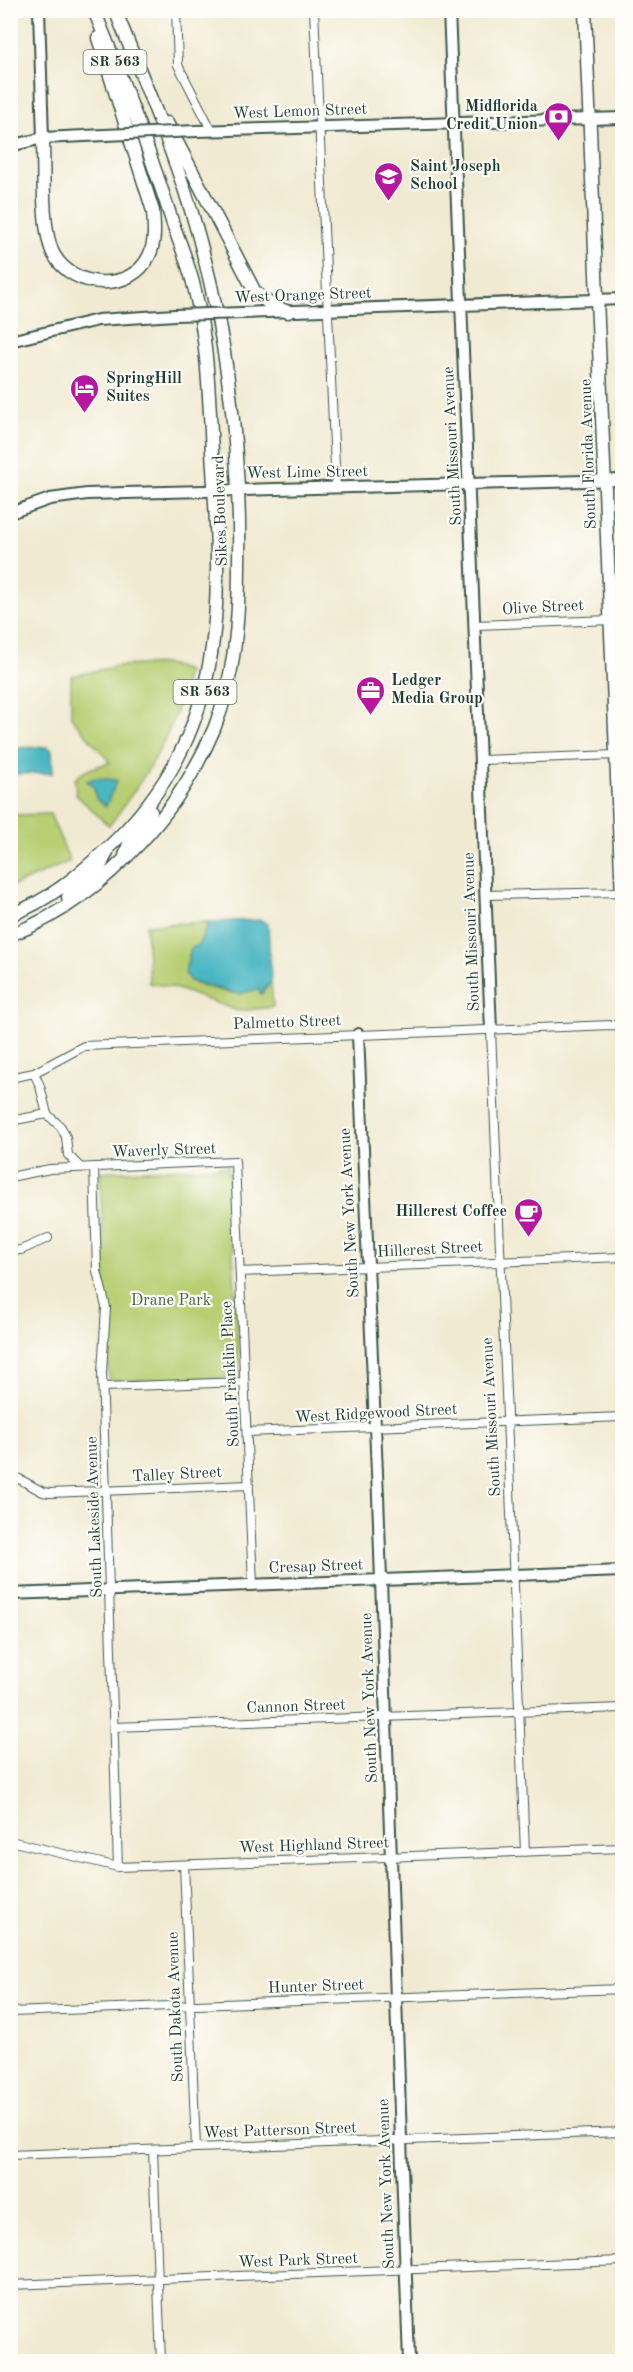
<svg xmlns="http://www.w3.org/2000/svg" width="633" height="2372" font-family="'Old Standard TT',serif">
<rect width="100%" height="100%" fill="#fdfcf7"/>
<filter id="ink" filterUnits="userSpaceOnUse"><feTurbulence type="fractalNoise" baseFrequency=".0167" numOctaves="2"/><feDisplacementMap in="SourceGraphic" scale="12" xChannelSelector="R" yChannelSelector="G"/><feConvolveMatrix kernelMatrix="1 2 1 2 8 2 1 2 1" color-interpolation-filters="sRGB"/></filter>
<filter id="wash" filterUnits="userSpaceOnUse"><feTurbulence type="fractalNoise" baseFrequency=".008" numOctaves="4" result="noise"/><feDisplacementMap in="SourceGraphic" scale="24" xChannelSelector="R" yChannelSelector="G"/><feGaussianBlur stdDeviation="1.35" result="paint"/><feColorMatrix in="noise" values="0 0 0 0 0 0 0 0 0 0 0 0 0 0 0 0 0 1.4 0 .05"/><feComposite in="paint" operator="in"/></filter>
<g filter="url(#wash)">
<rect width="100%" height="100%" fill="#f1ead2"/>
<path fill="#b7ce72" stroke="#6b8653" stroke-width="1.5" d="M167 664 187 671C175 734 147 775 109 826L76 795 75 779C86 768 97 767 110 762L71 717V676L118 666Z
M50 814 70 861 11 887V815Z
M209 922 198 946 191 948 185 972 195 984 226 992 238 994 258 989 261 994 271 982 273 1007 238 1011 172 987 149 983 146 925Z
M228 1166 240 1377 109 1381 100 1172Z"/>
<path fill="#48b6c2" stroke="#347a7b" stroke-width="1.5" d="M48 747 52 750 53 773 11 774V748Z
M95 778 117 780 106 806 96 799 94 787 87 781Z
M260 920 268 924 271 982 261 994 258 989 238 994 190 981 185 973 191 948 198 946 209 922Z"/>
</g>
<g filter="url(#ink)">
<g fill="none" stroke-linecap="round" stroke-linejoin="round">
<defs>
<path id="street" d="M176 10 178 65 212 131
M314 10 336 488
M476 625 612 620
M481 760 617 755
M486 895 622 892
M491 1030 525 1852
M34 1073 40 1086 47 1114 61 1127 66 1137 68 1155 80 1167
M10 1078 34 1073 84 1046 611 1025 622 1026
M10 1121 47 1114
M94 1167 97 1271 106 1307 102 1372 118 1867
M10 1177 50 1169 235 1161 253 1585
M10 1251 21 1250 48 1238
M240 1272 622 1257
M104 1387 244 1382
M247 1432 622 1417
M10 1474 43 1492 50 1493 249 1485
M114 1727 622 1708
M10 1841 118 1867 622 1848
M184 1865 196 2148
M10 2012 622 1989
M153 2150 161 2362
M10 2155 622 2132
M10 2285 622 2261"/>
<path id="secondary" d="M39 10 43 138
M449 10 491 1030
M197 131 622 118
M10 146 43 138 105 135
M243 313 622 299
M10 341 98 320 175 315
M10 513 50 499 87 494 622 480
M358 1034 378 1496 409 2362
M10 1594 622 1571"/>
<path id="primary" d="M585 10 622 897
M167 123 255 292 271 305 288 312
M43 138C44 166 41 232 54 255 73 289 131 293 149 256 156 241 154 226 153 211L98 38
M125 856 131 837 151 812
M68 897 99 869 107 852
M10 915C49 901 80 874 110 846 229 733 222 604 212 452 209 398 208 344 195 291 190 268 181 246 173 224 150 151 123 81 94 10
M10 935C60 917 106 880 141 842 172 809 196 771 214 729 235 677 239 620 239 565 241 446 226 325 191 210 170 143 142 76 115 10"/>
</defs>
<use href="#street" stroke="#3e574c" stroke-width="10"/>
<use href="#secondary" stroke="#3e574c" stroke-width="14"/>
<use href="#primary" stroke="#3e574c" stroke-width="15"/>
<use href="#street" stroke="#fff" stroke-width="8"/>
<use href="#secondary" stroke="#fff" stroke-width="10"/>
<use href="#primary" stroke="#fff" stroke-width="12"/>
<defs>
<path id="secondary-bridge" d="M105 135 197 131
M175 315 243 313"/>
</defs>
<use href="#secondary-bridge" stroke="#3e574c" stroke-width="14" stroke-linecap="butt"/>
<use href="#secondary-bridge" stroke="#fff" stroke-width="10"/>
</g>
</g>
<defs>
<symbol id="bank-pin" viewBox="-11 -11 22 30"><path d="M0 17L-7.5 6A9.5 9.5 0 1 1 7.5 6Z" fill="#b5179e" stroke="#fdfcf7"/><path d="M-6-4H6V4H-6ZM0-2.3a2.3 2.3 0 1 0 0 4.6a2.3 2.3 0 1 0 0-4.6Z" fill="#fff"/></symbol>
<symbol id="school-pin" viewBox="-11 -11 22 30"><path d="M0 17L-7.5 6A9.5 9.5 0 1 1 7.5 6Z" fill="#b5179e" stroke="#fdfcf7"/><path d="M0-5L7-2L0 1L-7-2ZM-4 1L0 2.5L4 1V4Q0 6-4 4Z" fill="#fff"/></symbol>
<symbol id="hotel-pin" viewBox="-11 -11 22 30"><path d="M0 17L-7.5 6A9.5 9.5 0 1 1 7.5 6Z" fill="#b5179e" stroke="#fdfcf7"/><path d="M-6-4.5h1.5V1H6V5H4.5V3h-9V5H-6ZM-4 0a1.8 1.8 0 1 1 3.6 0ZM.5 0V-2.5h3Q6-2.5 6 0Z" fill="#fff"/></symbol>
<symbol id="office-pin" viewBox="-11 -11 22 30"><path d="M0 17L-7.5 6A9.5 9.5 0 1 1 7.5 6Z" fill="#b5179e" stroke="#fdfcf7"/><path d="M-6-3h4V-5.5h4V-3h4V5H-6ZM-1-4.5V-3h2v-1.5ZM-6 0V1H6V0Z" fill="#fff"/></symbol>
<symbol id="cafe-pin" viewBox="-11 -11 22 30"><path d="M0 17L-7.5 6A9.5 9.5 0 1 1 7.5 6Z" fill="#b5179e" stroke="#fdfcf7"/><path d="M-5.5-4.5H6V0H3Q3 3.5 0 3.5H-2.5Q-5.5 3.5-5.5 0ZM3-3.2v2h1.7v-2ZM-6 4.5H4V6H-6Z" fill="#fff"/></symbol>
</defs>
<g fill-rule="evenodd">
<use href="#bank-pin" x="542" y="100" width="33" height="45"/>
<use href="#school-pin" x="372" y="160" width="33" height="45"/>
<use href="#hotel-pin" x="68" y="372" width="33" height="45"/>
<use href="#office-pin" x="354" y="674" width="33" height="45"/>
<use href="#cafe-pin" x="512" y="1196" width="33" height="45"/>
</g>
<g text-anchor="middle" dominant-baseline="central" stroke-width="4.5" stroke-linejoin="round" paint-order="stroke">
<g fill="#fdfcf7" stroke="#62766e" stroke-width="1.5">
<rect x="83.5" y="50" width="63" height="24" rx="4.5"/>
<rect x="173.5" y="680" width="63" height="24" rx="4.5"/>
</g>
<g font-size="15" font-weight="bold" fill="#1f3d34">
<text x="115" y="62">SR 563</text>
<text x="205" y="692">SR 563</text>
</g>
<g font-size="16" font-weight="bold" fill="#1f3d34" stroke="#fdfcf7" text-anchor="start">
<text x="538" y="107" text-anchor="end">Midflorida<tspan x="538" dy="18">Credit Union</tspan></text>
<text x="410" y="167">Saint Joseph<tspan x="410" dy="18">School</tspan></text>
<text x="106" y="379">SpringHill<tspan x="106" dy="18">Suites</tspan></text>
<text x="391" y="681">Ledger<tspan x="391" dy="18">Media Group</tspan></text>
<text x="507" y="1212" text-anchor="end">Hillcrest Coffee</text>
</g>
<g font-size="16" fill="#1f3d34" stroke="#fdfcf7">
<text transform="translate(300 112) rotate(-2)">West Lemon Street</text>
<text transform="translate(303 296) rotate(-2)">West Orange Street</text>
<text transform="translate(453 446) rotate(-93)">South Missouri Avenue</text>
<text transform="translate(589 454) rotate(-92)">South Florida Avenue</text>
<text transform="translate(307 473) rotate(-1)">West Lime Street</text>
<text transform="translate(221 511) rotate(-92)">Sikes Boulevard</text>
<text transform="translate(543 608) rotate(-3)">Olive Street</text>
<text transform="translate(472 932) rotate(-92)">South Missouri Avenue</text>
<text transform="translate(287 1023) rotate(-2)">Palmetto Street</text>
<text transform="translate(164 1151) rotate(-2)">Waverly Street</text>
<text transform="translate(350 1213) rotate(-93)">South New York Avenue</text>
<text transform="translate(430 1250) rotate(-3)">Hillcrest Street</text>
<text transform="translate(231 1374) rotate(-93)">South Franklin Place</text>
<text transform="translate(376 1414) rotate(-3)">West Ridgewood Street</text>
<text transform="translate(492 1417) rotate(-93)">South Missouri Avenue</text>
<text transform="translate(177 1475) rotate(-3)">Talley Street</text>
<text transform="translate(95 1517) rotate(-92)">South Lakeside Avenue</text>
<text transform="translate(316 1567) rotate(-2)">Cresap Street</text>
<text transform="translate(370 1698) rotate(-92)">South New York Avenue</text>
<text transform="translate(296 1707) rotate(-2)">Cannon Street</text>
<text transform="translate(314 1846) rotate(-2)">West Highland Street</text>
<text transform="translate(316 1987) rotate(-2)">Hunter Street</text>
<text transform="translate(176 2007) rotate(-92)">South Dakota Avenue</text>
<text transform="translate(280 2131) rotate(-2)">West Patterson Street</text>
<text transform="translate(387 2184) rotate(-92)">South New York Avenue</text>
<text transform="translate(298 2261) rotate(-2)">West Park Street</text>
</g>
<g font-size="16" fill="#456144" stroke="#fdfcf7">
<text x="171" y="1301">Drane Park</text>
</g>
</g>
<rect width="633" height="2372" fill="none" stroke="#fdfcf7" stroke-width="36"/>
</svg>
